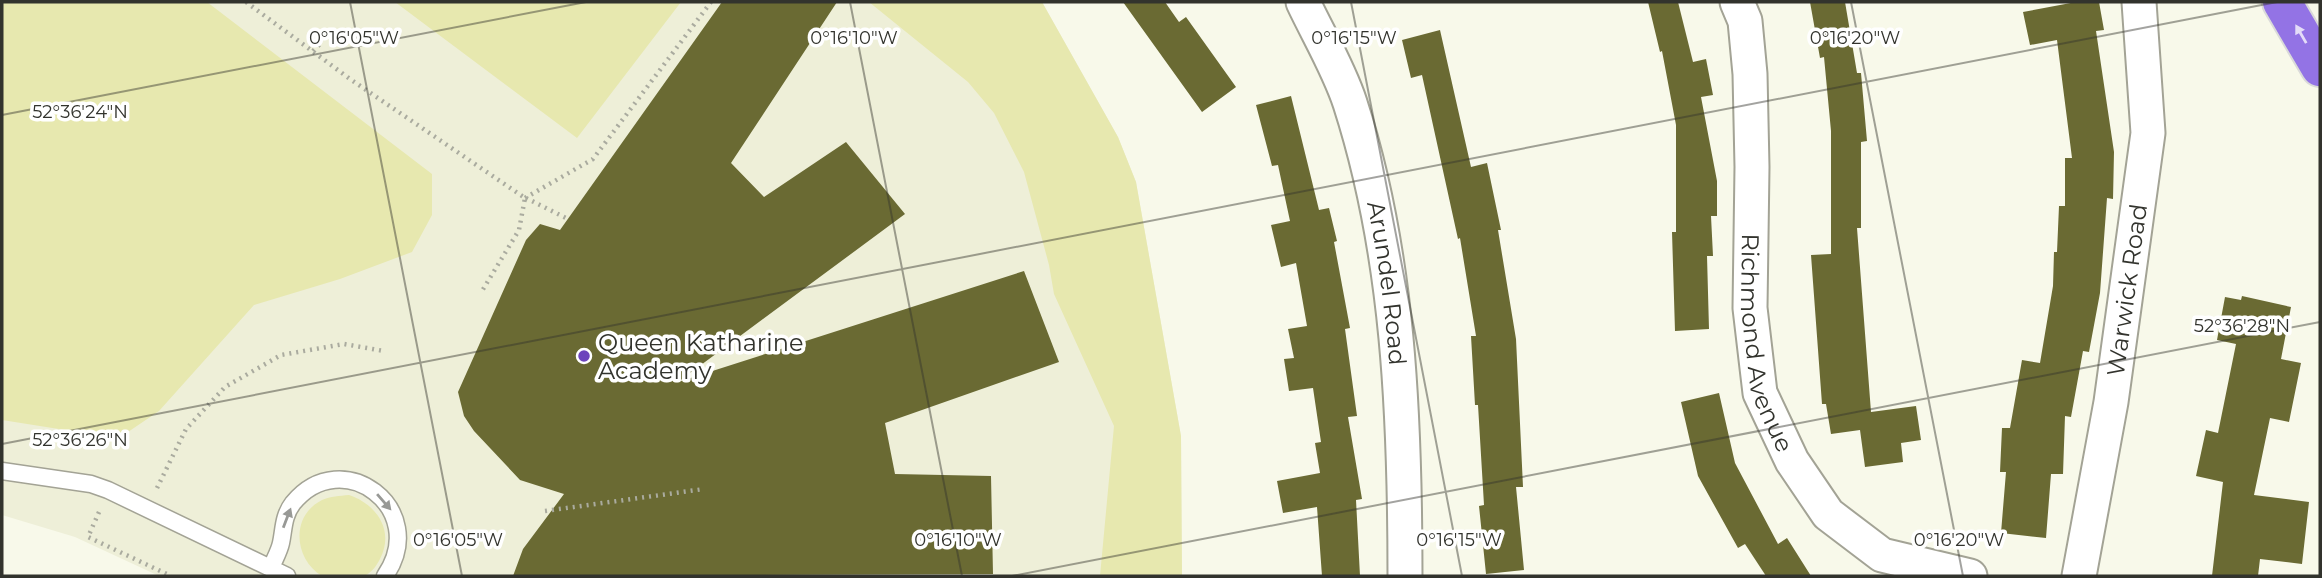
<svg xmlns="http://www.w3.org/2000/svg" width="2322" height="578" font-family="Montserrat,sans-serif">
<rect width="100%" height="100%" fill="#f8f9ea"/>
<path fill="#eeefd8" d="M2 2H1042L1118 137 1136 182 1181 436 1182 576H159L75 537 2 515Z"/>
<path fill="#e7e8af" d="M2 2H207L432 174V215L412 252 340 279 254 305 159 411 128 432 84 433 2 420Z
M395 2H681L577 138Z
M869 2H1042L1118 137 1136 182 1181 436 1182 576H1100L1114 426 1054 294 1049 265 1024 172 994 113 968 82Z
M349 495C376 504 395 530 380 559 377 565 372 572 366 575 355 578 334 576 322 576 294 559 290 516 322 500 331 496 339 496 349 495Z"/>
<path fill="#6a6a33" d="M722 2H837L731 163 764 197 846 142 905 214 678 382 1024 271 1059 362 885 423 895 474 991 476 993 574 513 576 523 549 564 494 520 480 474 431 464 416 458 392 526 240 540 224 560 230Z
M1123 2H1165L1179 22 1186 17 1236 87 1202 112Z
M1648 2H1678L1693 62 1706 59 1713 95 1701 97 1717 181V216H1711L1713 256H1707L1709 329 1675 331 1672 232H1676V125L1662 51 1660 52Z
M1810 2H1845L1857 73H1861L1867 141 1861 142V228H1857L1871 412 1916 406 1921 440 1901 443 1903 462 1865 467 1860 430 1831 434 1826 404H1822L1811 255 1831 254V131L1824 57 1820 58Z
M2076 2H2099L2104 30 2096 31 2114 152 2113 199 2107 198 2100 293 2089 352 2083 351 2071 417 2065 416 2063 474H2051L2046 538 2001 533 2006 472H2000L2002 428H2010L2022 360 2040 363 2053 286 2054 252H2057L2059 206H2065V158H2072L2057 40 2030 45 2023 12Z
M1440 30 1471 167 1487 163 1501 230H1498L1516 339 1523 487H1516L1524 570 1486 574 1479 506 1484 505 1478 405H1475L1471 336H1476L1460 238 1458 239 1422 75 1411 78 1402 40Z
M1291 96 1319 210 1329 208 1337 241 1334 242 1350 328 1345 329 1357 416 1348 417 1362 499 1356 500 1360 576H1322L1317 507 1283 513 1277 481 1320 473 1315 443 1321 442 1313 388 1289 391 1284 359 1294 358 1288 329 1307 326 1296 263 1281 267 1271 225 1290 221 1278 165 1272 166 1256 105Z
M2242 296 2291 307 2281 359 2301 363 2289 422 2270 418 2254 495 2309 502 2302 564 2260 559 2258 576H2212L2223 482 2196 476 2206 430 2218 433 2236 344 2217 340 2225 297 2241 300Z
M1719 393 1735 463 1778 544 1787 538 1811 576H1766L1745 544 1738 548 1698 476 1681 402Z"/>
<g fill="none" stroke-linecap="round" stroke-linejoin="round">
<defs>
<path id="lane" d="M2 471 91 484 108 490 287 576
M271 568C274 560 279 552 281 543 284 529 283 516 293 503 342 443 431 509 385 576"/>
<g id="street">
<path id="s1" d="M1303 2C1318 34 1339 69 1350 103 1399 255 1405 417 1405 576"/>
<path id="s2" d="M1737 2 1745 21 1750 74 1752 167 1750 308 1760 393 1792 461 1828 514 1882 555 1970 576"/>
<path id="s3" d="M2079 576 2111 402 2148 133 2139 2"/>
</g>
<path id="highway" d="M2282 2 2320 67"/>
</defs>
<use href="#lane" stroke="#a3a395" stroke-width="19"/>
<use href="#street" stroke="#a3a395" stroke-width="37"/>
<use href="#highway" stroke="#dadad9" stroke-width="42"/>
<path stroke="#aaab9f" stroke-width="4.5" stroke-dasharray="2 5" stroke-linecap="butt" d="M246 2 350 79 525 198 519 230 482 291
M313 51 321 43
M525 198 593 159 711 2
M526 198 568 219
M157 488 186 429 225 387 281 355 344 344 384 351
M545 511 704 489
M99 512 88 537 171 576"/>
<use href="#lane" stroke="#fff" stroke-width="16"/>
<use href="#street" stroke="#fff" stroke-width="33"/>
<use href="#highway" stroke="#9373e5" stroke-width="38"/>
</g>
<defs><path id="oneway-solid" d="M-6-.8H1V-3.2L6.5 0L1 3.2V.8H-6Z" transform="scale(1.75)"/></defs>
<use fill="#e4dcf8" href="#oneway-solid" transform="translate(2301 34) rotate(-120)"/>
<g fill="#989996">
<use href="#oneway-solid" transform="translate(384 502) rotate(49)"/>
<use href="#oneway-solid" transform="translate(287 518) rotate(-69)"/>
</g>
<path fill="none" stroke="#32332d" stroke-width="2" stroke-opacity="0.45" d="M350 2 462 576M850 2 962 576M1351 2 1462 576M1851 2 1963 576M2 115 586 2M2 444 2277 2M1012 576 2320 322"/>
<circle fill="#6c44bc" stroke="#fff" stroke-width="2.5" cx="584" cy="356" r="7"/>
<g text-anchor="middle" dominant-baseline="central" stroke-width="7" stroke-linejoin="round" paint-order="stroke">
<g font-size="24" fill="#32332d" stroke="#fff">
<text stroke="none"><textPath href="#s1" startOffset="296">Arundel Road</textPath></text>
<text stroke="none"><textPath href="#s3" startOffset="290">Warwick Road</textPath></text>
<text stroke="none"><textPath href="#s2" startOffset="345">Richmond Avenue</textPath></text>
</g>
<g font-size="24" fill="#32332d" stroke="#fff" text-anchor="start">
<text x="598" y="342">Queen Katharine<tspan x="598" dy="28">Academy</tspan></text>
</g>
</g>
<g font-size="18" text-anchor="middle" fill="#32332d" stroke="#fff" stroke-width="7" stroke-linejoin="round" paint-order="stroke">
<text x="354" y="44">0°16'05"W</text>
<text x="854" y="44">0°16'10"W</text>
<text x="1354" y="44">0°16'15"W</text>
<text x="1855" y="44">0°16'20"W</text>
<text x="80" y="118">52°36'24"N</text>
<text x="2242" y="332">52°36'28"N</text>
<text x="80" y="446">52°36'26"N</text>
<text x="458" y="546">0°16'05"W</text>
<text x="958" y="546">0°16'10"W</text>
<text x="1459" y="546">0°16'15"W</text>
<text x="1959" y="546">0°16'20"W</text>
</g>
<rect width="2322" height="578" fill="none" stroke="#32332d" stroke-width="7"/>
</svg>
